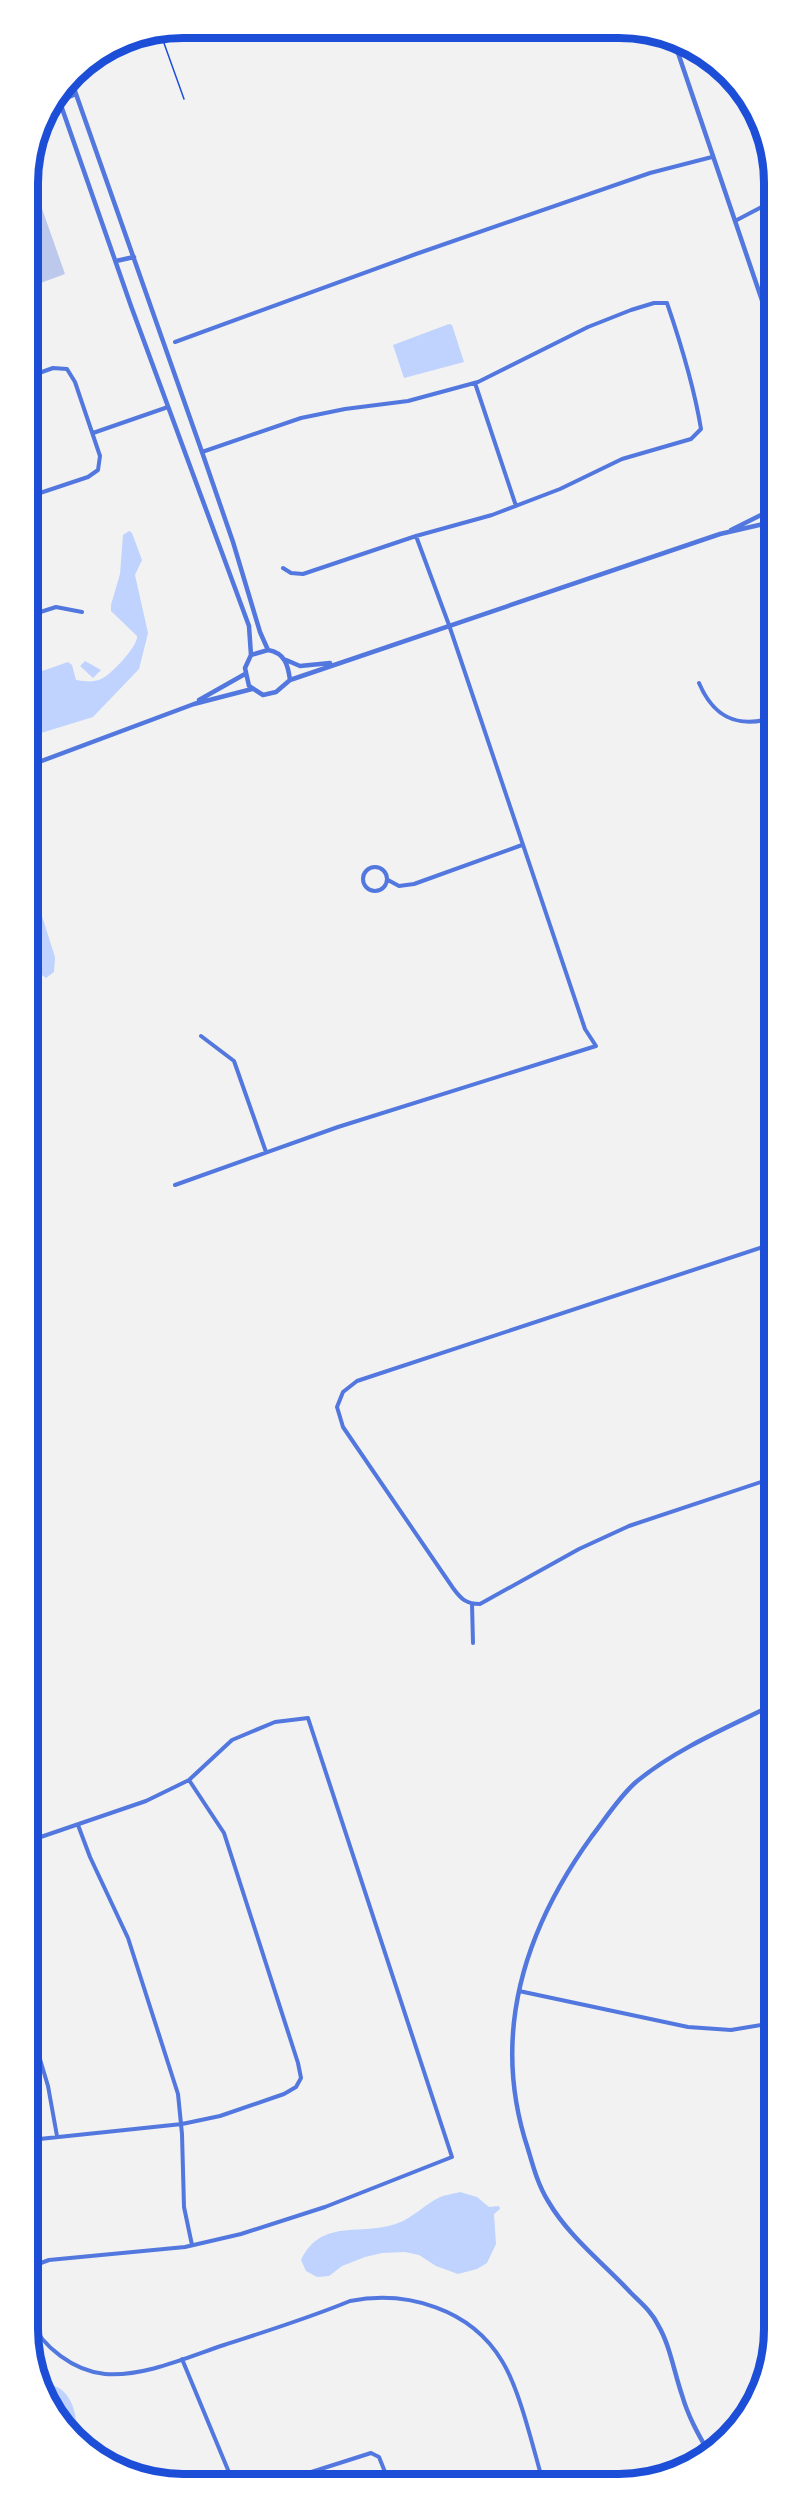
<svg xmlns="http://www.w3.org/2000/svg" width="801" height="2512" font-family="'Titillium Web',sans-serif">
<rect width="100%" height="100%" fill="#f2f2f2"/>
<path fill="#bfd3fe" d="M449 324 452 325 464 362 404 378 393 345Z
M129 531 132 533 142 560 135 575 148 633 139 669 93 717 28 737V676L68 662 72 665 76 680C85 681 92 683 101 679 110 676 139 645 137 636L111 611V605L120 574 123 535Z
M85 661 101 670 93 678 80 666Z
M28 872 55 957 54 972 46 978 28 965Z
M460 2192 477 2197 489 2207 499 2206 500 2209 494 2214 496 2244 487 2263 477 2269 458 2274 436 2266 419 2255 405 2252 382 2253 365 2257 342 2266 329 2276 317 2277 306 2271 301 2260C323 2215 364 2239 403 2221 415 2215 425 2205 438 2198 444 2195 453 2194 460 2192Z
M41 2381C48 2384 58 2386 63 2391 76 2403 78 2425 76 2441L72 2439Z"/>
<path fill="#bdc9ec" d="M28 169 65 274 27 288V173Z"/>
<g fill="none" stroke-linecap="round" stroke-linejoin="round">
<path stroke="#1d4ed8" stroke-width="1.5" d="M160 32 184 99"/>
<path stroke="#5277de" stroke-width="4" d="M735 221 771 202
M175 342 416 254 650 173 712 157
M28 377 53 368 67 369 75 382 100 456 98 470 88 477 28 497
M475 383 516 506
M93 433 168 407
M202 452 301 418 345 409 408 401 478 382 588 327 631 310 654 303H667C681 344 694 386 701 429L691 439 622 459 560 489 492 515 416 536 303 574 291 573 283 568
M28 616 56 607 82 612
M699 683C713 716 736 729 772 718
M363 879a12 12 0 1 1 24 0a12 12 0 1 1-24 0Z
M388 880 399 886 414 884 522 845
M201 1036 234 1061 266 1152
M175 1185 338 1127 596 1046 585 1029 449 625 416 536
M772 1244 357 1381 343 1392 337 1407 343 1427 453 1588C461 1599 466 1604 480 1604L579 1549 629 1526 773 1478
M472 1604 473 1643
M78 1825 90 1857 128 1938 178 2094 182 2134 184 2207 192 2245
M29 1841 146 1801 189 1780 232 1740 275 1722 308 1718 452 2157 325 2207 241 2234 185 2247 49 2260 30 2267
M519 1991 688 2027 731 2030 773 2023
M30 2026 48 2086 57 2136
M30 2140 182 2124 220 2116 284 2094 296 2087 301 2078 298 2063 224 1833 189 1780
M30 2319C42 2347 74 2371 105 2374 144 2377 188 2357 224 2345 267 2331 309 2318 350 2301 407 2290 471 2309 502 2361 520 2390 533 2448 543 2482
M30 2336 37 2333
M182 2359 233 2482
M280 2482 371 2453 379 2457 389 2482"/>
<path stroke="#5277de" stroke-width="4.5" d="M675 44 771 327
M70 77 202 452 233 542 260 632 268 650
M57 94 131 306 249 626 251 655
M59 101 76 94
M116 261 134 257
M731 530 771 510
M268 650C285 653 288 665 290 680L276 692 263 695 249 686 245 668 251 655Z
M286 660 300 666 330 663
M290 680 720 534 772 522
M199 700 245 674
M28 766 194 704 252 689
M709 2453C698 2434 688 2416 682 2395 674 2372 670 2345 658 2325 652 2312 641 2303 631 2293 603 2263 569 2237 548 2201 538 2185 533 2166 528 2149 490 2035 524 1930 592 1836 606 1818 619 1797 636 1782 676 1749 726 1728 773 1705"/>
</g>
<path d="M0 0H801V2512H0ZM183 38H619A145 145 0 0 1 764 183V2329A145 145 0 0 1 619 2474H183A145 145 0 0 1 38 2329V183A145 145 0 0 1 183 38Z" fill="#fff" fill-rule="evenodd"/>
<path fill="none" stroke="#1d4ed8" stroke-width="8" d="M183 38H619A145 145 0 0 1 764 183V2329A145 145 0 0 1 619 2474H183A145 145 0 0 1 38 2329V183A145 145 0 0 1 183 38Z"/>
</svg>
